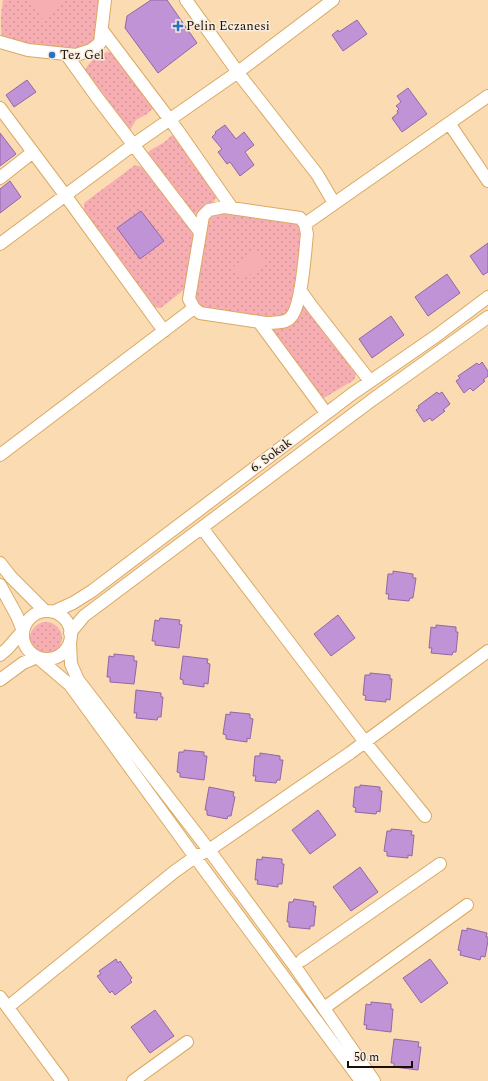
<svg xmlns="http://www.w3.org/2000/svg" width="488" height="1081" font-family="Spectral,serif">
<defs>
<pattern id="grass-dots" width="8" height="8" patternUnits="userSpaceOnUse"><rect width="8" height="8" fill="#f7aeb3"/><path d="M2 2h.1M6 6h.1" fill="none" stroke="#d39498" stroke-width="1.8" stroke-linecap="round"/></pattern>
</defs>
<rect width="100%" height="100%" fill="#fbdbb2"/>
<path fill="url(#grass-dots)" d="M3 0H100L95 40 91 45 79 51 14 42 2 37C0 25 1 12 3 0Z
M107 52 111 53 153 108 147 114 136 120 130 130 85 70C90 61 96 56 107 52Z
M174 135 217 195C215 203 201 214 193 214L147 154C151 147 163 146 171 136Z
M135 165 145 168 194 234 186 288 161 308 151 307 84 213V203Z
M221 211 300 223 304 231 292 308 288 315 280 319 206 309C196 305 196 304 195 293L208 218 213 212Z
M305 306 356 374 354 380 324 398 320 395 272 330C288 328 296 320 303 307Z
M30 638a16 16 0 1 1 32 0a16 16 0 1 1-32 0Z"/>
<path fill="#f7aeb3" d="M31 0H67L42 19 30 1Z
M256 250 265 263 242 280 233 267Z"/>
<path fill="#c092d6" stroke="#9367a7" d="M151 0H167L197 43 158 73 125 28 127 16Z
M357 20 367 34 343 51 332 35 338 30 339 32Z
M27 80 36 92 14 107 6 95Z
M408 88 427 114 402 132 392 118 398 113 397 111 399 109 396 106 401 102 397 96Z
M225 125 236 139 244 132 254 145 245 152 254 165 240 176 230 162 227 164 218 152 222 149 212 137 216 133 215 132Z
M0 133 16 154 0 166Z
M10 181 21 197 0 213V189Z
M141 211 164 241 140 259 117 228Z
M488 243V272L483 275 470 256Z
M447 274 460 293 428 316 415 297Z
M391 316 404 335 372 358 359 339Z
M482 362 488 371V376L483 380 485 381 473 391 470 388 464 393 456 381 460 378 458 376 477 363 479 365Z
M437 392 439 394 442 392 450 404 443 410 445 411 432 421 430 418 424 422 416 410 419 408 418 406Z
M393 571 413 574V578H416L413 598H410L409 601 388 599 389 594H386L388 574H393Z
M338 615 355 638 331 656 314 634Z
M160 618 180 620 179 624 182 625 179 648 155 645V641H152L155 620 159 621Z
M436 625 456 627V632H458L456 652H453L452 655 431 653 432 648H429L431 627 436 628Z
M114 654 134 656V661H137L134 684 110 682V677H107L109 656 114 657Z
M183 656 208 659 207 663 210 664 208 684 204 683V687L183 684V680L180 679Z
M370 673 390 675V679H392L390 700 386 699V702L365 700 366 696 363 695 365 675H370Z
M136 690 161 693V697H163L161 717H158L157 720 136 718 137 713H134Z
M230 712 250 714V718L253 719 250 739 247 738V742L226 739V735L223 734 226 714 230 715Z
M184 750 204 752V756H207L204 780 180 777V773L177 772 179 752H184Z
M260 753 280 756V760H283L280 780H277L276 783 255 781 256 776H253L255 756H260Z
M360 785 380 787V791H382L380 812 377 811 376 814 355 812 356 808 353 807 355 787H360Z
M209 787 234 792 233 796 235 797 231 816H228L227 819 207 815V810H205Z
M318 810 336 835 310 854 292 830Z
M391 829 412 831 411 835H414L412 856 408 855V858L387 856V852L384 851 387 831H391Z
M262 857 282 859V864H284L282 884H278V887L257 884 258 880H255L257 859 262 860Z
M360 867 378 892 351 911 333 887Z
M294 899 314 902 313 906H316L314 926H310V929L289 927V922H287L289 902H293Z
M467 928 487 933 486 937H488V941L485 957 481 956 480 960 460 955 461 951 458 950 462 930 467 931Z
M116 959 118 963 120 961 132 978 130 980 132 982 115 995 112 991 110 993 97 976 101 974 99 971Z
M430 959 448 983 421 1003 403 978Z
M371 1002 391 1004V1009H393L391 1032 366 1029 367 1025H364L366 1004 371 1005Z
M155 1010 174 1036 150 1053 131 1027Z
M394 1039 419 1042 418 1047H421L418 1070 394 1067V1063H391Z"/>
<g fill="none" stroke-linecap="round" stroke-linejoin="round">
<defs>
<path id="minor" d="M186 0 242 78 317 174 334 203
M102 30 176 128 232 208
M0 42 28 50 76 55 91 50 100 43 105 0
M66 54 96 96 200 232
M0 108 65 195 164 331
M449 123 488 181
M0 178 33 152
M224 207 300 218 305 224 307 234C305 251 302 308 290 318 284 324 274 322 266 323L200 313 194 308 189 299 203 216 209 210Z
M305 224 488 96
M0 244 133 145 238 72 333 0
M300 290 313 308 370 381
M259 322 326 413
M0 455 194 308
M202 528 365 742 425 816
M0 563 11 577 45 611
M0 585 17 616 23 631 7 649 0 655
M23 635a24 24 0 1 1 48 0a24 24 0 1 1-48 0Z
M53 612 73 603 92 591 352 394 436 336 488 297
M70 633 84 616 372 400 488 317
M70 643 71 664 78 680 209 850 296 968 374 1081
M0 680 23 663 37 657 70 685 195 857 361 1081
M302 960 440 864
M0 997 62 1081
M8 1007 174 872 195 857 209 850 350 753 488 651
M324 1008 467 905
M133 1081 187 1042"/>
</defs>
<use href="#minor" stroke="#dba962" stroke-width="14"/>
<use href="#minor" stroke="#fff" stroke-width="12"/>
</g>
<g fill="#2b71c2" stroke="#f7ecde" stroke-width="1.5">
<path d="M176 20h4v4h4v4h-4v4h-4v-4h-4v-4h4z"/>
<circle cx="52" cy="55" r="4"/>
</g>
<g text-anchor="middle" dominant-baseline="central" stroke-width="3" stroke-linejoin="round" paint-order="stroke">
<g font-size="13" fill="#1d0f00" stroke="#f7ecde" text-anchor="start">
<text x="186" y="26">Pelin Eczanesi</text>
<text x="60" y="55">Tez Gel</text>
</g>
<g font-size="13" fill="#1d0f00" stroke="#f7ecde">
<text transform="translate(271 455) rotate(-37)">6. Sokak</text>
</g>
</g>
<path d="M348 1061v6h64v-6" fill="none" stroke="#1d0f00" stroke-width="2"/>
<text x="354" y="1061" font-size="12" fill="#1d0f00" stroke="#f7ecde" stroke-width="3" paint-order="stroke">50 m</text>
</svg>
